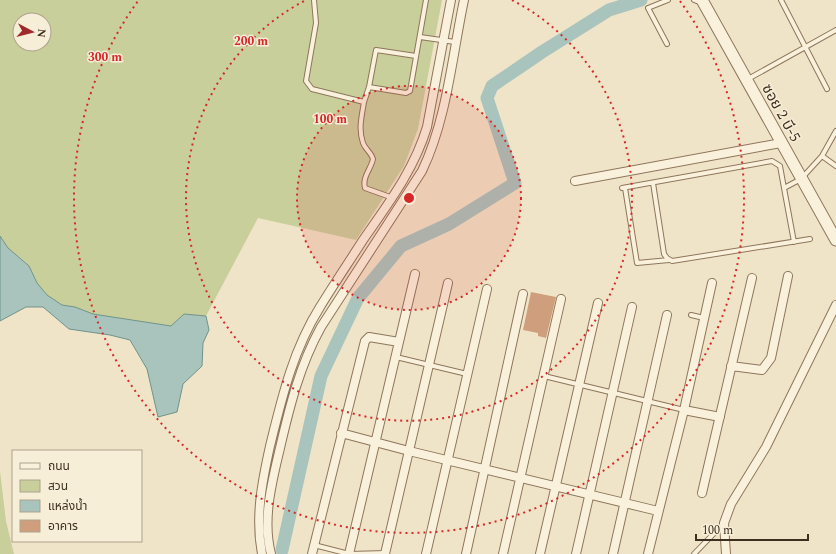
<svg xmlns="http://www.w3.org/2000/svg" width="836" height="554" font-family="Spectral,'Noto Sans Thai',serif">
<rect width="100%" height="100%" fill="#f0e4c8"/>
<path fill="#c9cf9b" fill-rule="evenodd" d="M0 0H442L418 129 404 166 356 240 258 218 206 316 184 314 171 326 93 314 75 307 62 305 47 295 37 283 29 266 8 248 0 236ZM20 20H44V44H20Z
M0 471 6 521 14 554H0Z"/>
<path fill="#a9c4bc" stroke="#6f938a" d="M0 236 8 248 29 266 37 283 47 295 62 305 75 307 93 314 171 326 184 314 206 316 209 330 203 343 202 366 183 384 177 412 158 417 147 369 130 340 110 335 69 329 43 307H26L0 321Z"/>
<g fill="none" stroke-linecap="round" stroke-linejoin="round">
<path stroke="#a9c4bc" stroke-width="13" d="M282 550 321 376 358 298 401 246 449 224 515 183 487 98 492 86 542 52 609 10 641 0"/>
</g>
<path fill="#cf9f7d" d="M531 292 556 297 546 338 538 336V333L523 330Z"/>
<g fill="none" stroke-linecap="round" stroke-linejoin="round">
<defs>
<path id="service" d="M314 0 316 23 306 81 312 89 364 102 369 87 376 50 416 56
M694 0 702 3
M781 0 827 89
M420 37 455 42
M667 44 648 8 668 0
M748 79 836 30
M369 87 406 93 410 91 426 0
M364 102C362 115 358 129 363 143 365 149 371 152 373 159 371 169 362 177 365 188L393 198
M822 156 836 131
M653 183 664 254 667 258 672 261 810 239
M622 188 772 161 780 166 784 188
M625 188 637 263 669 260
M794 242 784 188 801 179 822 156 836 166
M691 315 704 318
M396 357 467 374
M544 376 684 410
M314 545 349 554 386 553
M694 554 724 523"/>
<path id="minor" d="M575 181 781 143
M731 366 762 370 771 358 788 276
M684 410 720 417
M341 433 409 451 658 511
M702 493 752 278
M262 554C255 517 262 482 270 446 282 397 293 350 320 307 334 284 349 262 363 240 388 204 414 170 427 127L451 0
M271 554C262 519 272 482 280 448 290 405 300 365 321 327L422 171C447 119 452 57 464 0
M312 554 365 341 369 337 399 342
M349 554 415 274
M385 554 448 283
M426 554 487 289
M466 554 523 294
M503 554 561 299
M540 554 598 303
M576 554 632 307
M613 554 667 315
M648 554 684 410 712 283
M726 554 724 523 731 504 766 447 836 305"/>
<path id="tertiary" d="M702 0 836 240"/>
</defs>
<use href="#service" stroke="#8d765c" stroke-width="6"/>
<use href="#minor" stroke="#8d765c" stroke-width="10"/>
<use href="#tertiary" stroke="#8d765c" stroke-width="13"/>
<use href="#service" stroke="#faf1dc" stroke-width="4"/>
<use href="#minor" stroke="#faf1dc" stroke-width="8"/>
<use href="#tertiary" stroke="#faf1dc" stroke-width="11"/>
</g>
<circle cx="409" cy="198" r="112" fill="#d62828" fill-opacity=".12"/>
<g fill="none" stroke="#d62828" stroke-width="2" stroke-dasharray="2 4">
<circle cx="409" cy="198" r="112"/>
<path d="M512 0A223 223 0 1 1 306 0"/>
<path d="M680 1A335 335 0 1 1 138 1"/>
</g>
<g text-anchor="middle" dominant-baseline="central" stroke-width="3" stroke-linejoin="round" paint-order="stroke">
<g font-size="15" fill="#3d2e20" stroke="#f7eed8">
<text transform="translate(781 113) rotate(61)">ซอย 2 บี-5</text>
</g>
</g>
<circle cx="409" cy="198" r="6" fill="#d62828" stroke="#f7eed8" stroke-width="2"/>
<g font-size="12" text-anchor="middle" font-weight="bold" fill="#d62828" stroke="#f7eed8" stroke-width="3" stroke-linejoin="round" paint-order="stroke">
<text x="251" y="45">200 m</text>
<text x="105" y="61">300 m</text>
<text x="330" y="123">100 m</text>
</g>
<rect x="12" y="450" width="130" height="92" fill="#f7eed8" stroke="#ada18e"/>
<rect x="20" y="463" width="20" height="6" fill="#faf1dc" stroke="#ada18e"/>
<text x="48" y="470" font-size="12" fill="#3d2e20">ถนน</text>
<rect x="20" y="480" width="20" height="12" fill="#c9cf9b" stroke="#ada18e"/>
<text x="48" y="490" font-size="12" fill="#3d2e20">สวน</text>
<rect x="20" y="500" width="20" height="12" fill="#a9c4bc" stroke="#ada18e"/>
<text x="48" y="510" font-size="12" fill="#3d2e20">แหล่งน้ำ</text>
<rect x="20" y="520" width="20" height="12" fill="#cf9f7d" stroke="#ada18e"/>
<text x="48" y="530" font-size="12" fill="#3d2e20">อาคาร</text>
<g transform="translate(32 32) rotate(97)"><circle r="19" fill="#f7eed8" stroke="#ada18e"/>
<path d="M0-3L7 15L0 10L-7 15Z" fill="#9e2a2b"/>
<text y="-6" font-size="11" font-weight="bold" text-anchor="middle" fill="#3d2e20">N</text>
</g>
<path d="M696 534v6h112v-6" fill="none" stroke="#3d2e20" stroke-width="2"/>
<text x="702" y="534" font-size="12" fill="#3d2e20" stroke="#f7eed8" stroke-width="3" paint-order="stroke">100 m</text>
</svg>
